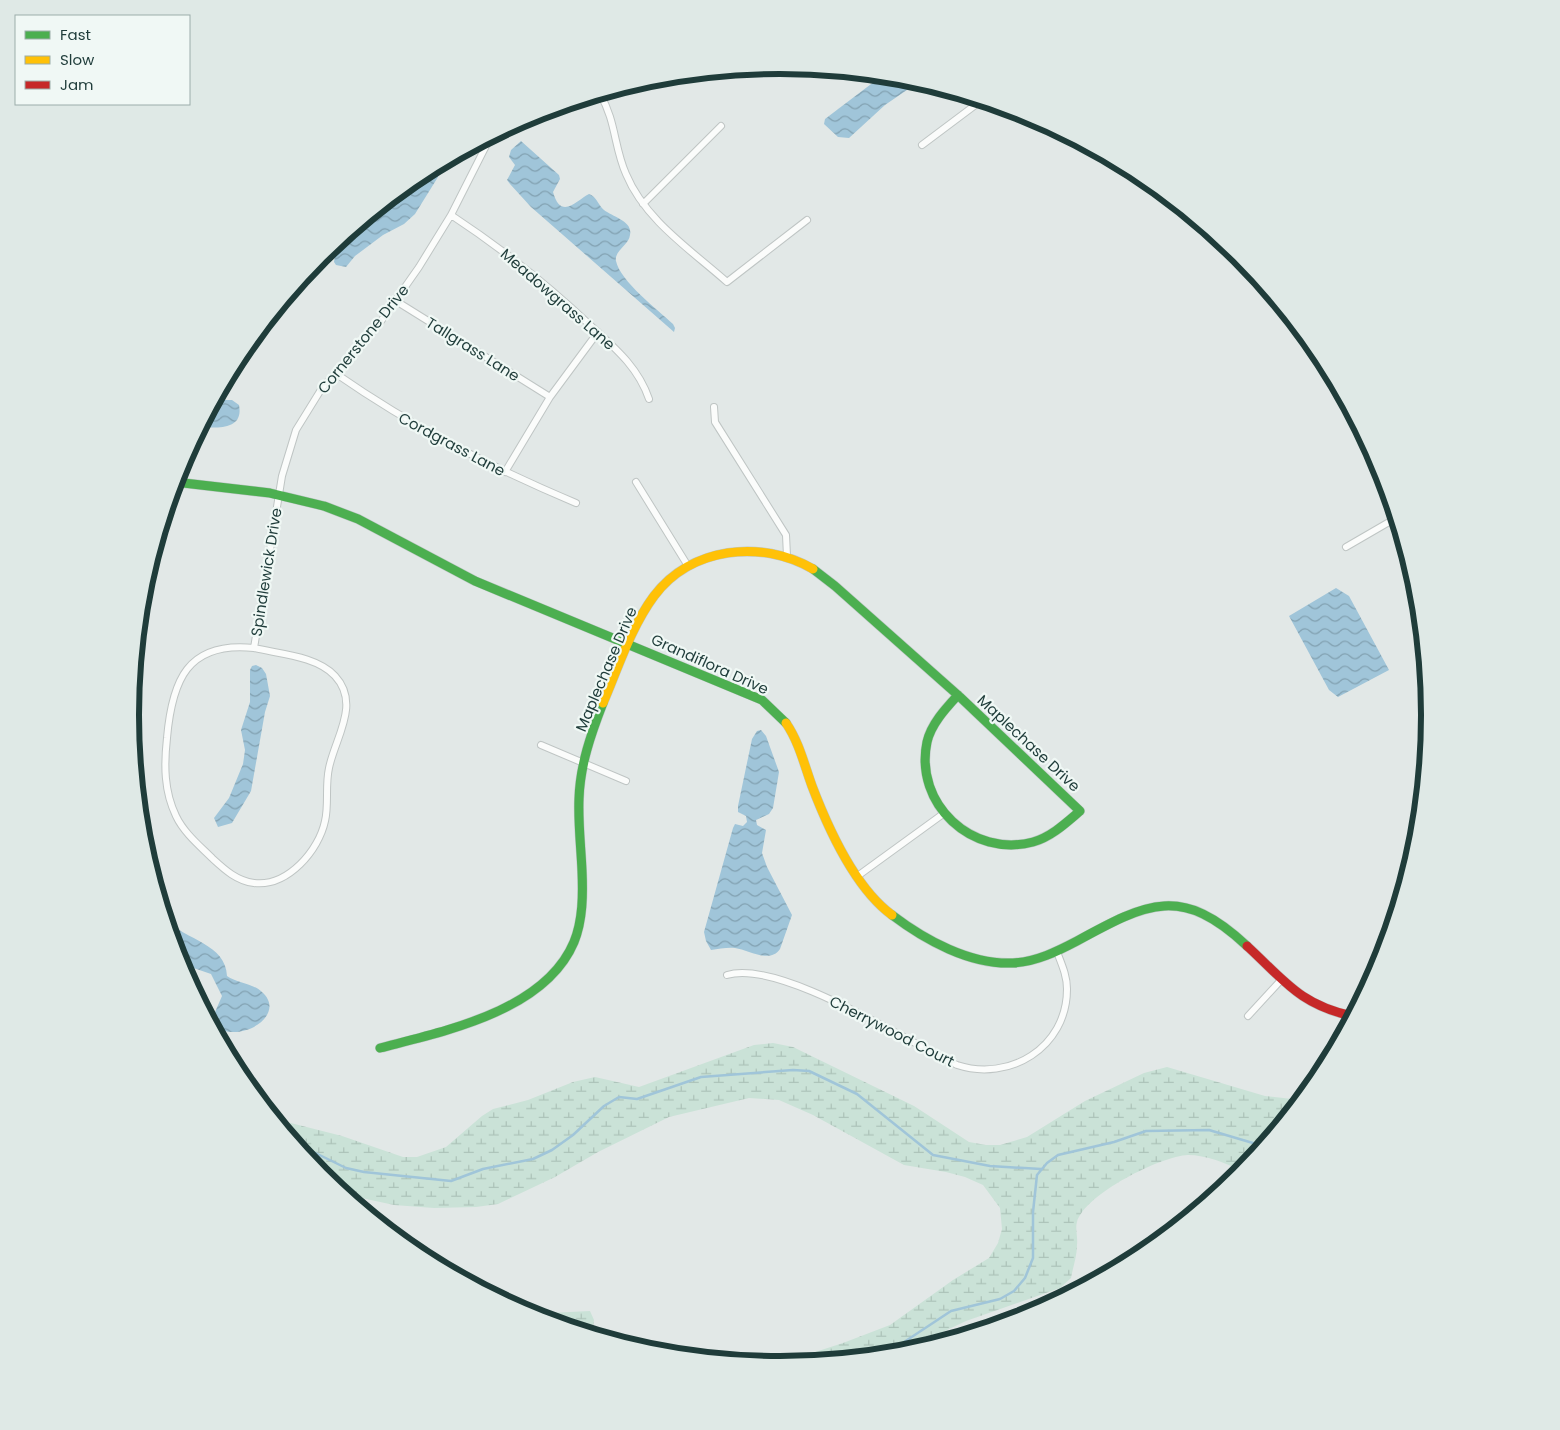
<svg xmlns="http://www.w3.org/2000/svg" width="1560" height="1430" font-family="Poppins,sans-serif">
<defs>
<pattern id="wetland-marsh" width="20" height="14" patternUnits="userSpaceOnUse" patternTransform="scale(1.25)"><rect width="20" height="14" fill="#cae2d7"/><path d="M1 5h8M5 5V1M11 12h8M15 12V8" fill="none" stroke="#adc3b9"/></pattern>
<pattern id="water-waves" width="16" height="10" patternUnits="userSpaceOnUse" patternTransform="scale(1.25)"><rect width="16" height="10" fill="#a0c5d9"/><path d="M0 5q4-4 8 0t8 0" fill="none" stroke="#82a1b1"/></pattern>
</defs>
<rect width="100%" height="100%" fill="#e2e8e7"/>
<path fill="url(#wetland-marsh)" d="M773 1043 793 1047 914 1106 969 1142 986 1145H1000L1027 1137 1085 1101 1144 1073 1167 1067 1265 1096 1301 1100 1242 1171C1226 1163 1206 1155 1188 1155 1161 1156 1085 1194 1077 1222 1075 1228 1078 1238 1077 1245 1077 1256 1073 1267 1071 1278L1060 1288 966 1321 898 1353 780 1365H775L843 1343 890 1325 953 1280 989 1258 998 1243 1002 1229 1000 1208 983 1185 965 1177 946 1172 904 1165 813 1115 779 1100 749 1098 669 1117 598 1152 555 1177 498 1204 476 1207 434 1208 394 1205 357 1197 338 1189 320 1174 275 1119 342 1136 403 1157H417L446 1147 482 1116 493 1109 528 1100 573 1082 595 1077 639 1087 754 1045Z
M590 1311 594 1320 592 1334 529 1314Z"/>
<path fill="url(#water-waves)" d="M883 75 920 81 885 105 849 138 838 137 824 124 825 119Z
M521 141 559 175 560 179 553 192C561 221 577 200 589 194 597 197 598 205 604 210 613 217 633 221 630 235 629 245 614 251 616 261 620 281 658 310 673 324L675 328 674 332 531 207 510 184 507 180 515 165 509 157 511 150Z
M441 163 438 177 415 214 404 224 383 235 355 256 346 267 336 265 334 262 337 242 404 187Z
M215 400H232L239 405C244 430 217 428 201 427Z
M1336 588 1349 596 1389 670 1338 697 1329 690 1289 616Z
M256 665 262 668 266 674 270 696 265 712 251 791 232 823 218 827 214 818 229 798 243 764 245 750 241 730 250 702V670L252 666Z
M761 730 766 736 779 772 773 808 769 814 756 820 757 825 766 830 762 853 767 867 792 915 780 949C770 964 749 950 735 948 728 947 719 949 711 950L706 941 704 932 733 828 735 824 743 826 747 822 746 816 738 812V806L752 739 757 731Z
M166 920C186 940 226 944 227 976 237 983 254 984 262 992 288 1015 240 1045 214 1026L212 1019 222 996 211 974 179 963Z"/>
<g fill="none" stroke-linecap="round" stroke-linejoin="round">
<path stroke="#a0c5d9" stroke-width="2.5" d="M293 1142 346 1168 364 1172 451 1181 483 1169 533 1159 552 1150 573 1135 604 1106 619 1097 637 1099 701 1077 793 1070 809 1071 857 1094 933 1155 990 1166 1041 1169
M843 1359 889 1352 951 1311 1000 1299 1014 1291 1025 1278 1033 1258V1212L1037 1175 1047 1163 1058 1155 1114 1142 1146 1131 1209 1130 1263 1146"/>
<defs>
<path id="street" d="M600 94C616 121 614 147 626 174 645 220 691 250 727 282L807 220
M922 145 982 100
M643 204 721 126
M451 215C501 248 547 284 591 326 615 348 638 367 649 399
M396 301 550 397
M335 373C413 427 488 466 576 503
M714 407 715 422 786 535 787 556
M505 472 550 397 598 332
M636 482 688 566
M1346 547 1396 518
M254 648C279 654 317 656 335 676 361 704 335 738 329 768 325 786 329 804 325 821 319 850 288 887 254 883 237 881 225 870 213 859 200 846 184 833 176 816 164 791 164 765 167 738 172 681 187 641 254 648L282 476 296 430 322 388 379 324 419 267 451 215 491 136
M541 745 626 781
M859 875 943 814
M727 975C779 959 906 1041 957 1065 1009 1082 1067 1048 1067 989 1067 976 1062 965 1057 952
M1248 1016 1282 979"/>
<path id="fast" d="M175 482 270 493 324 506 358 519 475 581 762 700 786 723
M813 569 835 586 960 697 1080 811C1066 823 1051 837 1033 842 972 858 914 804 927 742 931 724 946 708 958 695
M892 915C925 940 970 965 1013 963 1036 962 1058 951 1077 941 1148 902 1182 885 1247 946
M380 1048C445 1031 545 1011 574 942 583 920 583 894 582 871 581 847 578 823 579 799 580 765 591 734 603 703"/>
<path id="slow" d="M603 703C618 668 631 627 654 596 691 547 761 539 813 569
M786 723C799 742 804 764 812 786 828 828 855 888 892 915"/>
<path id="jam" d="M1247 946C1284 980 1300 1005 1352 1016"/>
</defs>
<use href="#street" stroke="#bfc5c4" stroke-width="8"/>
<use href="#fast" stroke="#bdc6c5" stroke-width="10"/>
<use href="#slow" stroke="#bdc6c5" stroke-width="10"/>
<use href="#jam" stroke="#bdc6c5" stroke-width="10"/>
<use href="#street" stroke="#fbfcfb" stroke-width="6"/>
<use href="#fast" stroke="#4caf50" stroke-width="9"/>
<use href="#slow" stroke="#ffc107" stroke-width="9"/>
<use href="#jam" stroke="#c62828" stroke-width="9"/>
</g>
<g text-anchor="middle" dominant-baseline="central" stroke-width="4.5" stroke-linejoin="round" paint-order="stroke">
<g font-size="15" fill="#1f3c3a" stroke="#f0f8f5">
<text transform="translate(558 299) rotate(41)">Meadowgrass Lane</text>
<text transform="translate(363 339) rotate(-51)">Cornerstone Drive</text>
<text transform="translate(473 349) rotate(32)">Tallgrass Lane</text>
<text transform="translate(452 444) rotate(28)">Cordgrass Lane</text>
<text transform="translate(266 572) rotate(-81)">Spindlewick Drive</text>
<text transform="translate(710 664) rotate(24)">Grandiflora Drive</text>
<text transform="translate(606 669) rotate(-67)">Maplechase Drive</text>
<text transform="translate(1029 743) rotate(43)">Maplechase Drive</text>
<text transform="translate(892 1031) rotate(27)">Cherrywood Court</text>
</g>
</g>
<path d="M0 0H1560V1430H0ZM139 715a641 641 0 1 1 1282 0a641 641 0 1 1-1282 0Z" fill="#dfe9e6" fill-rule="evenodd"/>
<path fill="none" stroke="#1f3c3a" stroke-width="6" d="M139 715a641 641 0 1 1 1282 0a641 641 0 1 1-1282 0Z"/>
<rect x="15" y="15" width="175" height="90" fill="#f0f8f5" stroke="#9cadaa"/>
<rect x="25" y="31" width="25" height="8" fill="#4caf50" stroke="#9cadaa"/>
<text x="60" y="40" font-size="15" fill="#1f3c3a">Fast</text>
<rect x="25" y="56" width="25" height="8" fill="#ffc107" stroke="#9cadaa"/>
<text x="60" y="65" font-size="15" fill="#1f3c3a">Slow</text>
<rect x="25" y="81" width="25" height="8" fill="#c62828" stroke="#9cadaa"/>
<text x="60" y="90" font-size="15" fill="#1f3c3a">Jam</text>
</svg>
